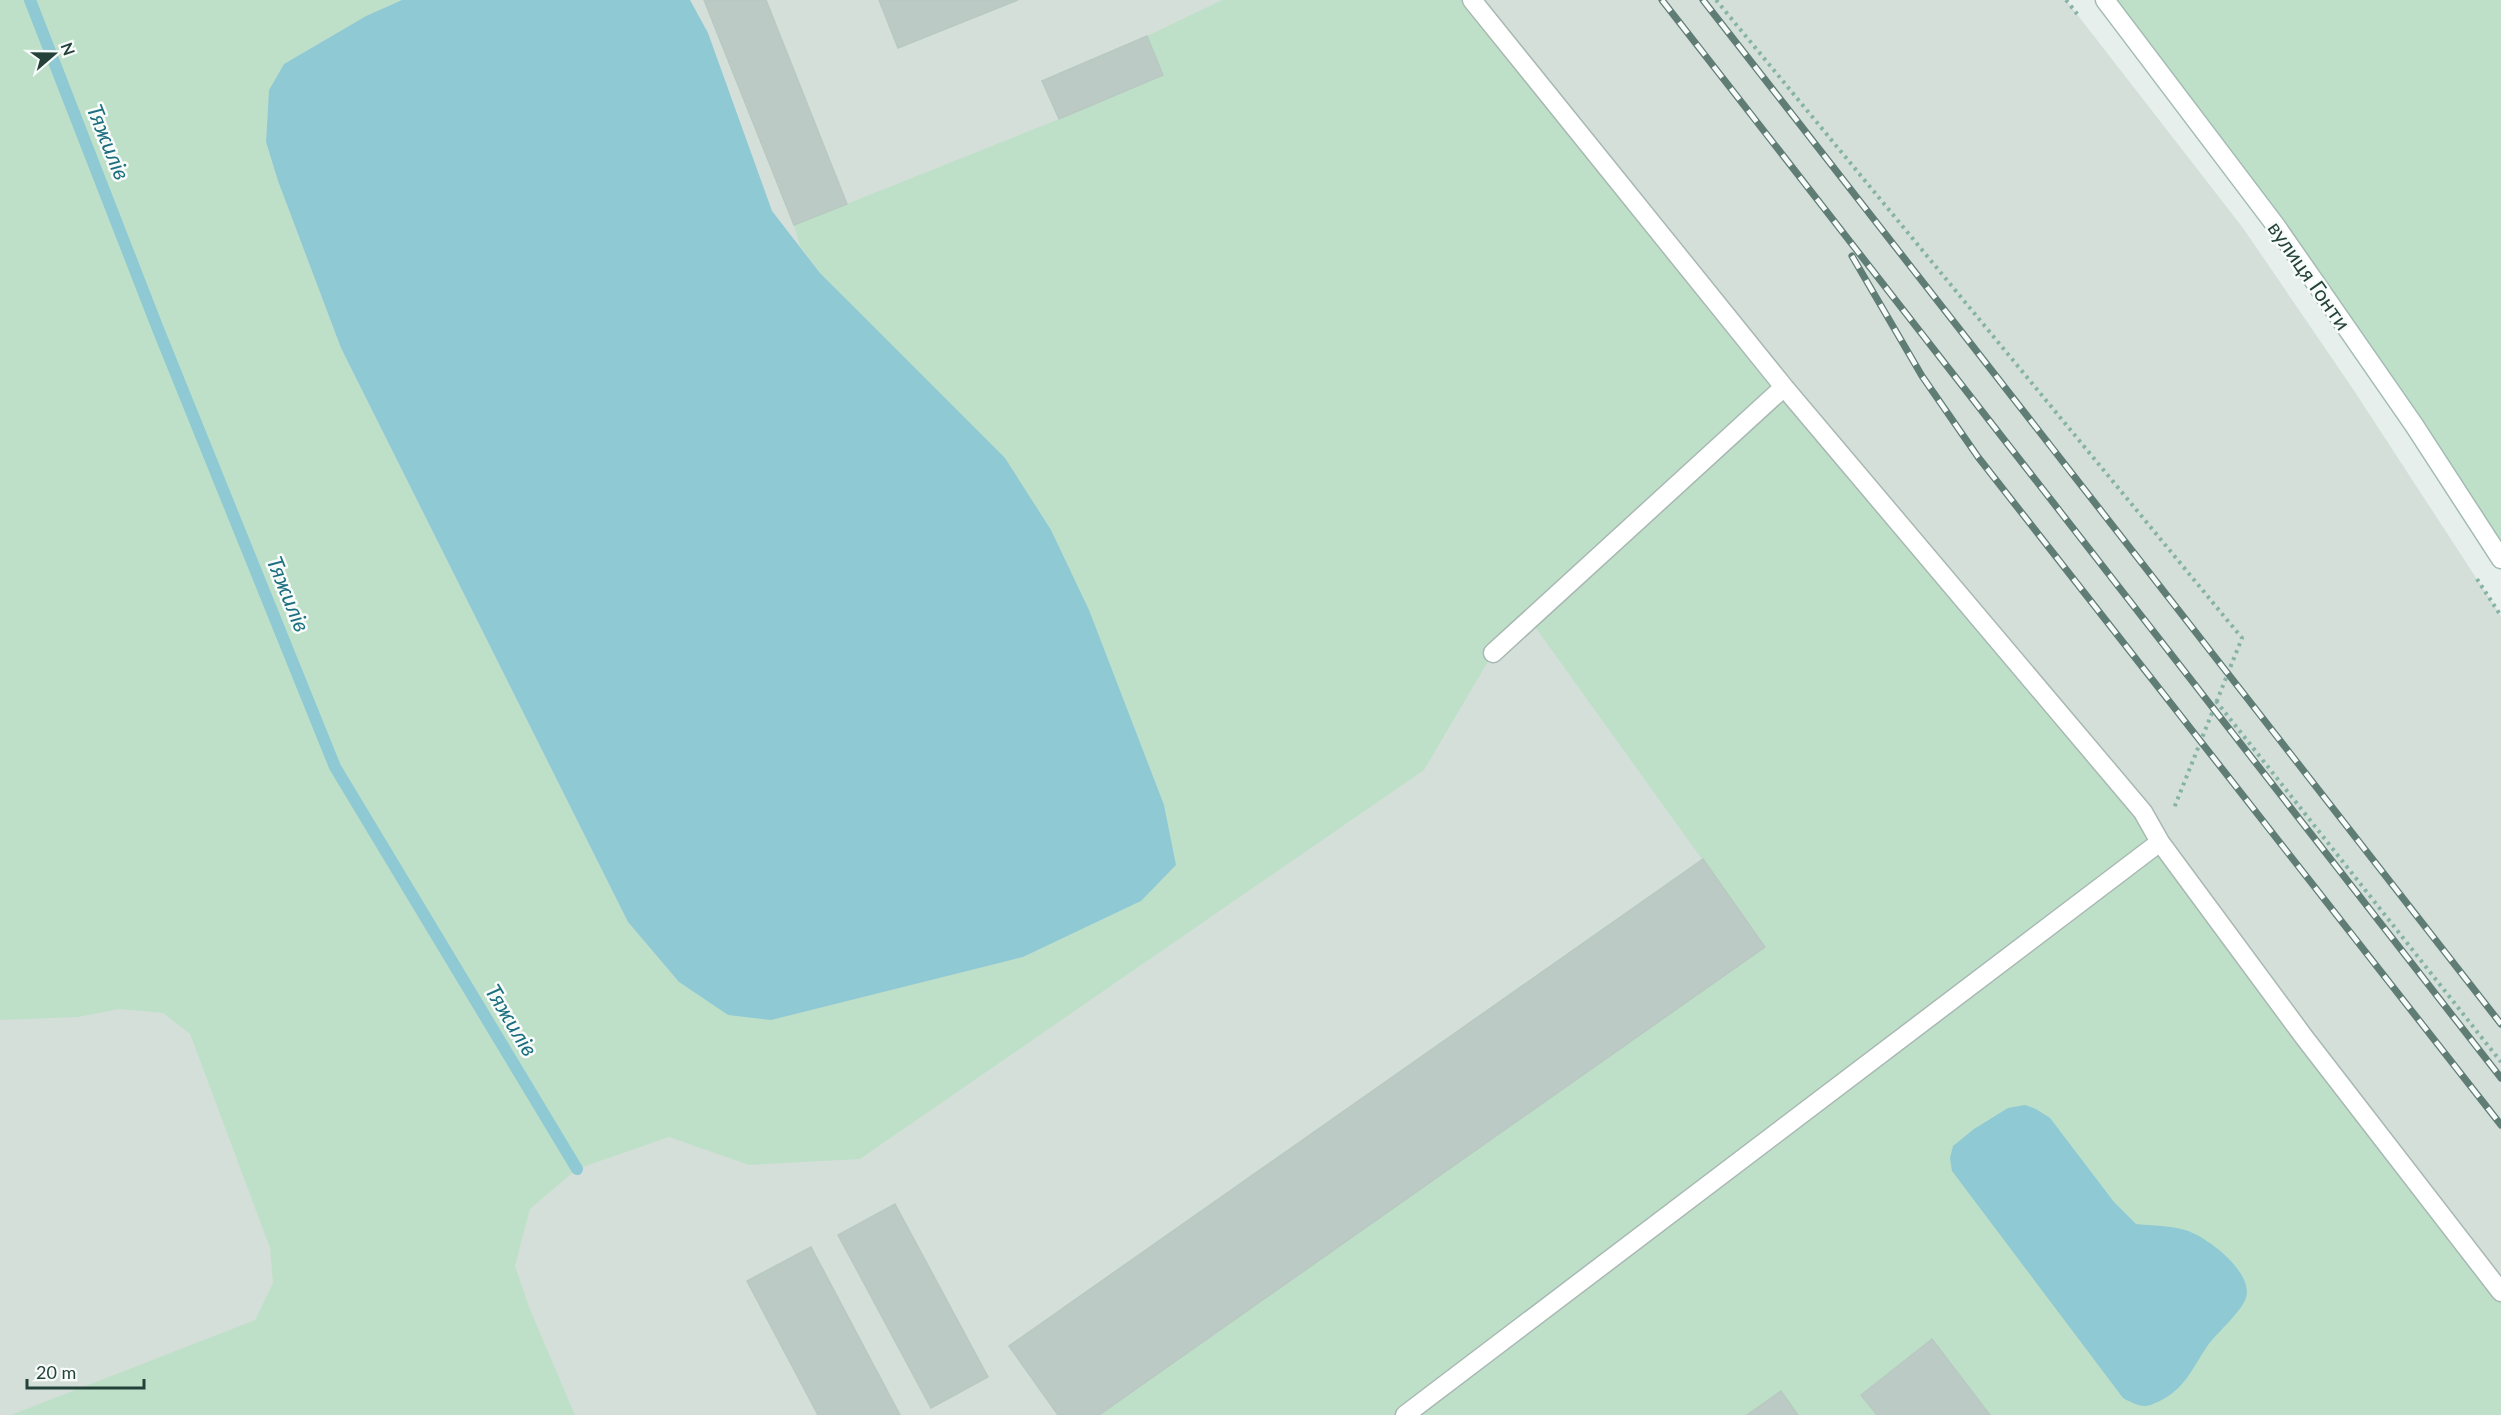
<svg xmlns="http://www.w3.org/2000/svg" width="2501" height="1415" font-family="Lato,sans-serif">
<rect width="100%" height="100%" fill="#e6efeb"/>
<path fill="#d4dfda" d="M0 0H2066L2243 228 2353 389 2501 616V1415H0Z"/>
<path fill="#bfe0c8" d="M0 0H402L366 16 284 64 269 90 266 142 278 181 341 348 628 922 679 982 728 1015 1023 957 1141 901 869 323 820 273 800 246 794 225 1059 119 1162 75 1147 36 1222 0H1472L2143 812 2501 1292V1415H1099L1765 947 1530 620 1493 653 1424 770 860 1159 749 1165 669 1137 577 1169 530 1209 515 1266 529 1307 575 1415H11L255 1320 273 1283 270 1248 190 1034 163 1013 120 1009 78 1017 0 1020Z
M2105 0H2501V559Z"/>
<path fill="#8ec9d4" d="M402 0H690L708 33 772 211 820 273 1005 458 1051 530 1089 610 1164 805 1176 865 1141 901 1023 957 771 1020 728 1015 679 982 628 922 341 348 278 181 266 142 269 90 284 64 366 16Z
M2025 1105 2036 1109 2050 1118 2114 1202 2136 1224C2155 1226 2178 1225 2195 1234 2215 1244 2253 1274 2246 1298 2241 1312 2218 1332 2208 1345 2191 1370 2184 1392 2153 1404 2143 1409 2132 1403 2123 1398L1952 1171 1950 1158 1953 1146 1974 1129 2008 1108Z"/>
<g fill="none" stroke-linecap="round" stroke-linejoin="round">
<path stroke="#8ec9d4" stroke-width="12" d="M30 0 158 329 335 767 577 1169"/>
</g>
<path fill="#bbcac4" stroke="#b8c9c2" stroke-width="1.5" d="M704 0H766L847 204 794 225Z
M879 0H1018L898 48Z
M1147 36 1163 75 1059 119 1042 81Z
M1703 859 1765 947 1099 1415H1058L1009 1346Z
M895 1204 988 1377 931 1408 838 1235Z
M811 1247 900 1415H818L747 1281Z
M1932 1339 1990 1415H1877L1861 1395Z
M1781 1391 1798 1415H1747Z"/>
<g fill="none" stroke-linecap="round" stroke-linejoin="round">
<defs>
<path id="lane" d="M1472 0 1784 387 2143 812 2160 842
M1493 653 1784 387
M1405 1415 2160 842 2304 1037 2501 1292"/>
<path id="secondary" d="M2105 0 2276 226 2414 425 2501 559"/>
</defs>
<use href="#lane" stroke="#a8b8b2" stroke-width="21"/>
<use href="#secondary" stroke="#a4bbb3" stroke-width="21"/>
<path stroke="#86b3a5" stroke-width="4" stroke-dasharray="3 4.5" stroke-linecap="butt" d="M1716 0 2242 638 2174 808
M2066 0 2078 15
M2477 579 2501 616
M2216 701 2501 1062"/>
<use href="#lane" stroke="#fff" stroke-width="18"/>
<use href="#secondary" stroke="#fff" stroke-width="18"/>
<defs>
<path id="rail" d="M1662 0 2501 1078
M1703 0 2501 1024
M1852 256 1922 376 1978 457 2501 1125"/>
</defs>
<use href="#rail" stroke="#5f7d75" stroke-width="7"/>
<use href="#rail" stroke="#f7fbf9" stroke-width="4.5" stroke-dasharray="14" stroke-linecap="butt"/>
</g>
<g text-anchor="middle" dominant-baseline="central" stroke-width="5" stroke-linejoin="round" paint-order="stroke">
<g font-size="21" fill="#24423a" stroke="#f7fbf9">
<text transform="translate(2310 275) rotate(55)">вулиця Гонти</text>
</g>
<g font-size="22" font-style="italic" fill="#1c6f80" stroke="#f7fbf9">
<text transform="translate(109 142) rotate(68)">Тяжилів</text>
<text transform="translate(289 594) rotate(68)">Тяжилів</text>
<text transform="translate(512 1020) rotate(59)">Тяжилів</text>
</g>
</g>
<g transform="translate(54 54) rotate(70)" stroke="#f7fbf9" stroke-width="4.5" paint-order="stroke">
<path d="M0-4.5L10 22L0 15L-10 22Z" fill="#24423a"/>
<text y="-9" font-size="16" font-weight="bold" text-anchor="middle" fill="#24423a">N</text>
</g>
<path d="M27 1379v9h117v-9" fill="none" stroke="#24423a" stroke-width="3"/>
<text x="36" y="1379" font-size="18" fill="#24423a" stroke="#f7fbf9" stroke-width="4.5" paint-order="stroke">20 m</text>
</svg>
